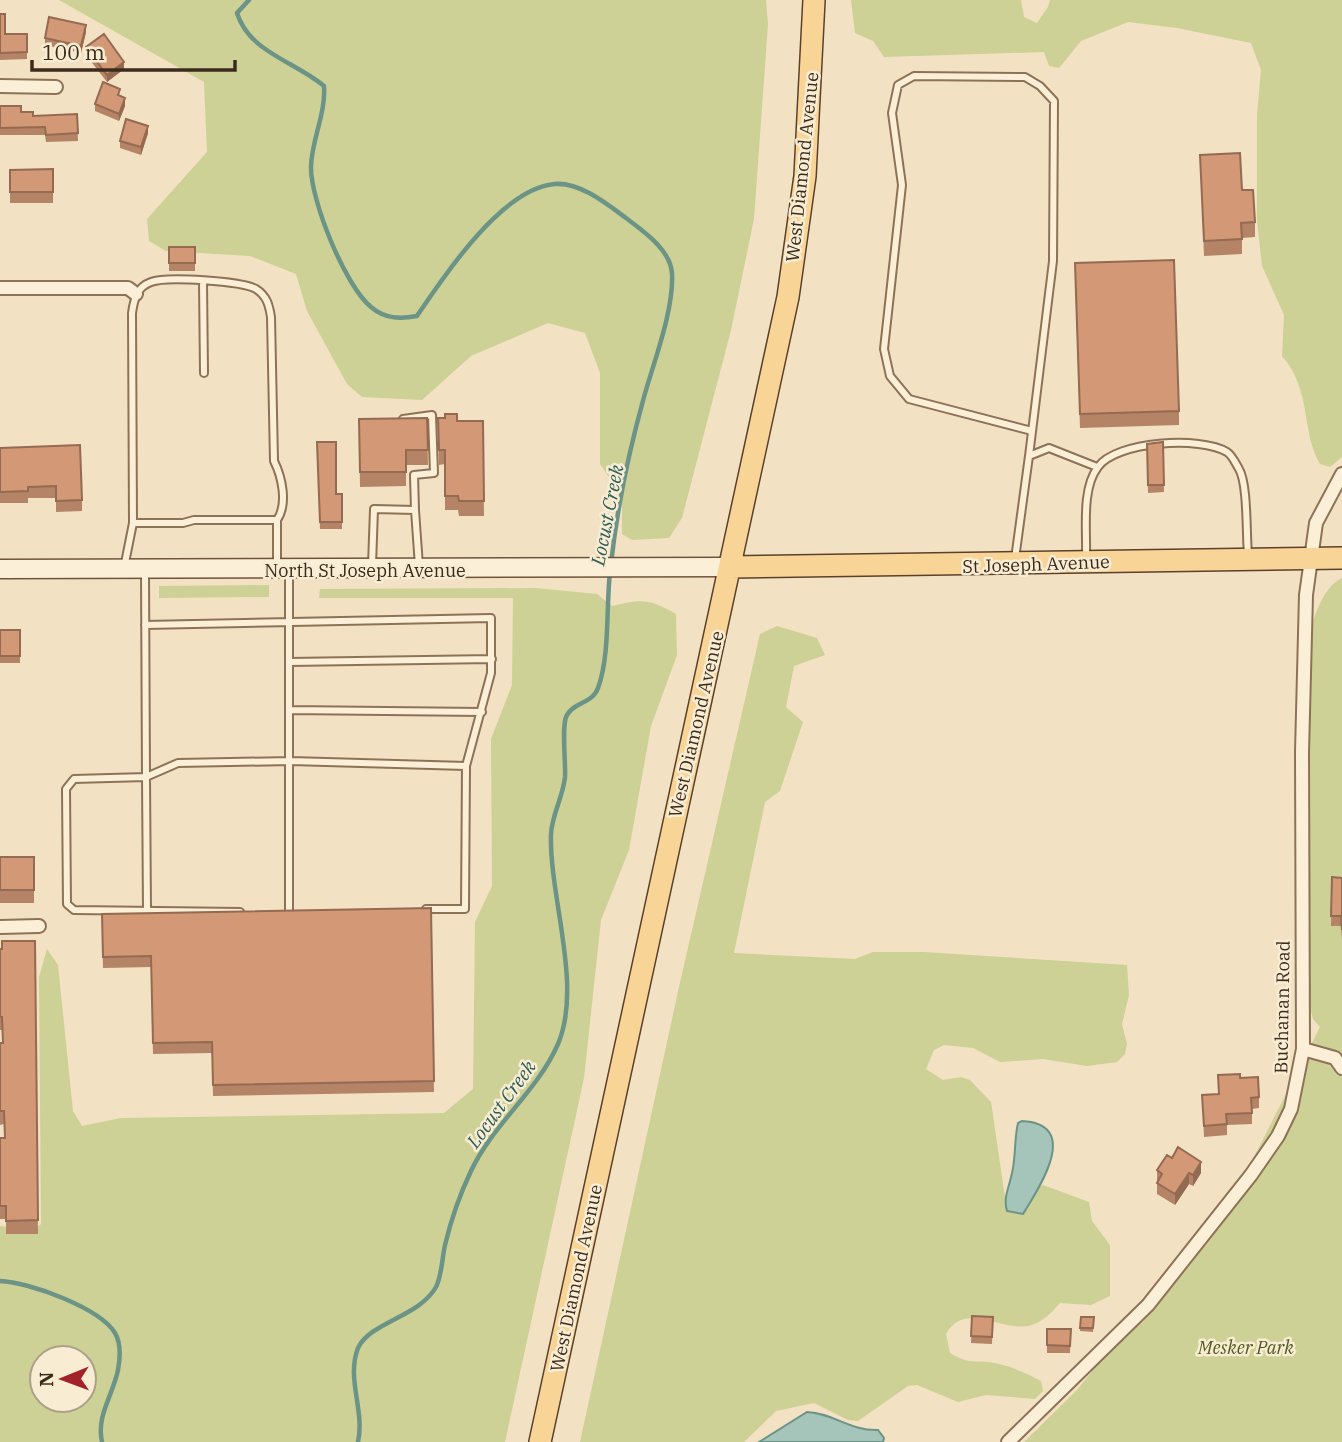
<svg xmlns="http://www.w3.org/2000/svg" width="1342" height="1442" font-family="'IBM Plex Serif',serif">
<rect width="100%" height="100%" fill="#f2e1c2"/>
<path fill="#cdd195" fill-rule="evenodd" d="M59 0H766L768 24 754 219 731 330 682 518 669 538 632 540 622 534V496L600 464V373L585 333 548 323 471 356 422 400 362 397 347 384 307 311 296 274 250 256 166 251 149 241 147 219 207 152 204 82Z
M851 0H1021L1024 17 1037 23 1048 7 1050 0H1342V457L1330 467 1320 464C1301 432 1312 390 1282 356L1284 315 1262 266 1257 220V115L1261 70 1251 43 1177 28 1128 22 1081 41 1059 68 1049 66 1044 52 884 57 873 41 855 33Z
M1342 578V1442H1024L1077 1390 1113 1345 1143 1322 1224 1216 1320 1027 1313 1019 1308 1000 1310 632C1315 614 1324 586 1342 578Z
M269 585V597L159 598V586Z
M535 588 597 594 612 606C641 599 649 598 676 614L677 655 651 726 629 850 601 920 584 1078 505 1442H0V1226L33 1230 41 1224 39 977 47 949 58 965 73 1111 82 1126 121 1118 444 1113 473 1089 475 922 492 886 491 739 512 685 513 598H319L320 589ZM42 1358H84V1400H42Z
M777 626 817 638 825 655 794 666 786 707 803 722 780 791 765 802 734 953 855 959 873 952H924L1127 965 1129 995 1122 1024 1127 1044 1125 1054 1117 1062 1087 1066 1043 1059 1000 1062 973 1048 944 1045 934 1050 926 1069 943 1080 961 1077 970 1080 991 1102 1007 1211 1029 1204 1035 1190 1043 1185 1089 1202 1092 1221 1110 1245V1296L1091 1305 1060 1303C1051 1313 1042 1323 1028 1326 1001 1331 964 1301 946 1334L950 1353C973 1367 977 1358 999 1364 1013 1367 1028 1374 1041 1381L1043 1391 1035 1399 986 1395 958 1402 917 1385 908 1386 858 1421 848 1420 814 1403 776 1411 744 1442H580L679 987 760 634Z"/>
<path fill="#a5c4ba" stroke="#6b9487" stroke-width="2" d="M1022 1121C1082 1124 1039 1188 1023 1214L1007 1211C1003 1197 1009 1188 1012 1173 1016 1157 1014 1140 1018 1123Z
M807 1412C833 1413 850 1431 878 1430L884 1438 883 1442H759Z"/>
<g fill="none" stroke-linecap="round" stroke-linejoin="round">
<path stroke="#6b9487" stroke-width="4.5" d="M249 0 237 13C249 52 294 61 324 86 326 113 312 139 311 166 310 199 345 286 371 307 385 319 400 319 417 316 444 276 502 188 555 184 580 182 607 204 626 218 643 231 670 249 672 273 674 310 654 361 644 397 629 451 617 508 611 564
M0 1281C29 1282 100 1308 115 1333 121 1343 120 1359 118 1370 113 1395 96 1416 102 1442
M358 1442C365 1410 346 1379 358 1348 370 1322 419 1317 436 1287 442 1275 442 1258 445 1245 451 1220 460 1194 471 1171 493 1124 537 1092 558 1044 583 985 549 897 551 834 552 814 563 797 565 777 566 763 561 724 567 715 574 702 593 703 598 688 610 656 606 607 610 572"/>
<defs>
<path id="lane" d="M203 282 204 373
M403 419 432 415 434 473 414 475 415 510
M1029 456 1053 261 1054 101 1040 86 1025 77 914 76 898 85 892 113 902 185 884 349 890 376 909 399 1032 431
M133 523 132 313C134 299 137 287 151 282 166 276 242 281 256 289 267 296 269 305 271 317L274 461C282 477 288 504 277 520
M1086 557C1087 531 1081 489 1098 467 1116 441 1201 436 1227 452 1232 455 1236 464 1239 469 1248 484 1246 534 1248 554
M1015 559 1029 456 1049 448 1097 467
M372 565 374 509 415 510 419 566
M124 568 133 523H183L194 520H277V567
M145 572 146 777 178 763 291 761 466 766 465 909H426
M145 625 491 618V673L466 766
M289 662 492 659
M289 710 482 712
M147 910 146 777 74 779 66 789 67 904 74 910 240 912
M289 913V570"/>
<path id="street" d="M0 86 56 87
M0 288H128L136 294
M0 927 39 926
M1303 1049 1335 1058 1342 1068
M1008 1442 1148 1305 1251 1175 1278 1136 1291 1109 1303 1049 1302 752 1306 595 1316 523 1342 474"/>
<path id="secondary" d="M0 569 731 567"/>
<path id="primary" d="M731 567 1342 558
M540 1442 788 297 805 176 814 0"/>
</defs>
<use href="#lane" stroke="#8e7258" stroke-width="10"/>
<use href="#street" stroke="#8e7258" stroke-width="16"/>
<use href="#secondary" stroke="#70533b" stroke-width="21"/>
<use href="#primary" stroke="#5b402c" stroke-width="24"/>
<use href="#lane" stroke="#fcefd7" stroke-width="6"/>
<use href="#street" stroke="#fcefd7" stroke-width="12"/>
<use href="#secondary" stroke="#fcefd7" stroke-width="18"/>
<use href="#primary" stroke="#f8d597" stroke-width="21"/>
</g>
<path fill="#b58365" d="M0 14 5 34H27V59L0 60Z
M86 32 81 53 45 45V38Z
M86 47 124 69 107 82 86 55Z
M95 104 125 106 119 121 95 111Z
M0 106 33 116 77 114 78 141 46 142 45 135H0Z
M148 133 141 155 120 148V141Z
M1200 155 1242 190 1255 222V237L1242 238V254L1204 256Z
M53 169V203H10V170Z
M169 247H195V271H169Z
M1075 278 1179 411V425L1080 428Z
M427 418 428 465H406V486L360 487 359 419Z
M457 421H483L484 516H459L458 510H445V464L439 465 438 432Z
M317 442 336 494H342V529H320Z
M1163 442 1164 492 1148 493 1147 444Z
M0 448 82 500V511L56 512V498H28V503H0Z
M0 630H20V663H0Z
M0 857H34V903H0Z
M1332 877 1342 878V940L1341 926H1331Z
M431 908 434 1092 213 1096 212 1053 153 1054 151 967 103 968 102 914Z
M35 941 38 1234H6V1219H0V1138H5L4 1124 0 1125V1043H3L2 1030H0V949Z
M1218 1075 1259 1097V1108L1252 1109V1124L1227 1125V1135L1204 1137 1202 1095 1218 1094Z
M1157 1170 1201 1173 1193 1186 1189 1184 1175 1205 1157 1194Z
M972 1316 993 1317 992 1344 971 1343Z
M1081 1317H1094L1093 1332 1080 1331Z
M1047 1329H1071L1070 1353H1047Z"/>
<path fill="#946a52" d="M86 25V32L81 53V46Z
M124 62V69L107 82V75Z
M125 98V106L119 121V114Z
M148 126V133L141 155V147Z
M1201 1162V1173L1193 1186V1175Z
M1189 1173V1184L1175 1205V1194Z"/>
<path fill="#d39875" stroke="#946a52" stroke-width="2" d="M0 14H5V34H27V52L0 53Z
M49 17 86 25 81 46 45 38Z
M104 34 124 62 107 75 86 47Z
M103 82 120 89 118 95 125 98 119 114 95 104Z
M0 106H21V112H33V116L77 114 78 133 46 135 45 127 0 128Z
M126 119 148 126 141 147 120 141Z
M1240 153 1242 190H1253L1255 222 1241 223 1242 239 1204 241 1200 155Z
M53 169V192H10V170Z
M169 247H195V263H169Z
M1174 260 1179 411 1080 414 1075 263Z
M445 414H457V421H483L484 501H459L458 496H445V450H439L438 418H445Z
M427 418 428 450H406V472H360L359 419Z
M317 442H336V494H342V522H320Z
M1163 442 1164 485H1148L1147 444Z
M80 445 82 500 56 501V486L28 487V491L0 492V448Z
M0 630H20V656H0Z
M0 857H34V890H0Z
M1332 877 1342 878V930L1341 916H1331Z
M431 908 434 1081 213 1085 212 1042 153 1043 151 956 103 957 102 914Z
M2 941H35L38 1220 6 1221V1206H0V1138H5L4 1111H0V1043H3L2 1017H0V949H2Z
M1240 1074V1078L1258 1077 1259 1097 1251 1098 1252 1113 1226 1114 1227 1124 1204 1126 1202 1095 1219 1094 1218 1075Z
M1178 1147 1201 1162 1193 1175 1189 1173 1175 1194 1157 1183 1162 1174 1157 1170 1167 1155 1172 1158Z
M972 1316 993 1317 992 1337 971 1336Z
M1081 1317H1094L1093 1328H1080Z
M1047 1329H1071L1070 1346 1047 1345Z"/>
<g text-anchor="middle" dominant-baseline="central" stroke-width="5" stroke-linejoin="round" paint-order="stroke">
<g font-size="18" fill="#3c2b1d" stroke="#f8ecd3">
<text transform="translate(802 167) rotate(-84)">West Diamond Avenue</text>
<text transform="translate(1036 564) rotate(-2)">St Joseph Avenue</text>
<text x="365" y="570">North St Joseph Avenue</text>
<text transform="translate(696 724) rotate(-77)">West Diamond Avenue</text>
<text transform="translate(1282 1007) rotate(-89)">Buchanan Road</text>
<text transform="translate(576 1278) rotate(-78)">West Diamond Avenue</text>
</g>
<g font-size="18" font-style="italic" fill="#4f5b22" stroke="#f8ecd3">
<text x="1246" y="1347">Mesker Park</text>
</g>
<g font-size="19" font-style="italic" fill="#2b5d58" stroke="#f8ecd3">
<text transform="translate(607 515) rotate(-79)">Locust Creek</text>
<text transform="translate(501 1104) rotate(-54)">Locust Creek</text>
</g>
</g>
<g transform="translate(63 1379) rotate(269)"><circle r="33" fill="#f8ecd3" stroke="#ad9f8a" stroke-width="2"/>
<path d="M0-5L12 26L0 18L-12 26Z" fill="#a22229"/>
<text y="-10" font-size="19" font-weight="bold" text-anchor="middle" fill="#3c2b1d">N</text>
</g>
<path d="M32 60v10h203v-10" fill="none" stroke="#3c2b1d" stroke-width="3.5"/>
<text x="42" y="60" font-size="21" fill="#3c2b1d" stroke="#f8ecd3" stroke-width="5" paint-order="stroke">100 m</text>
</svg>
